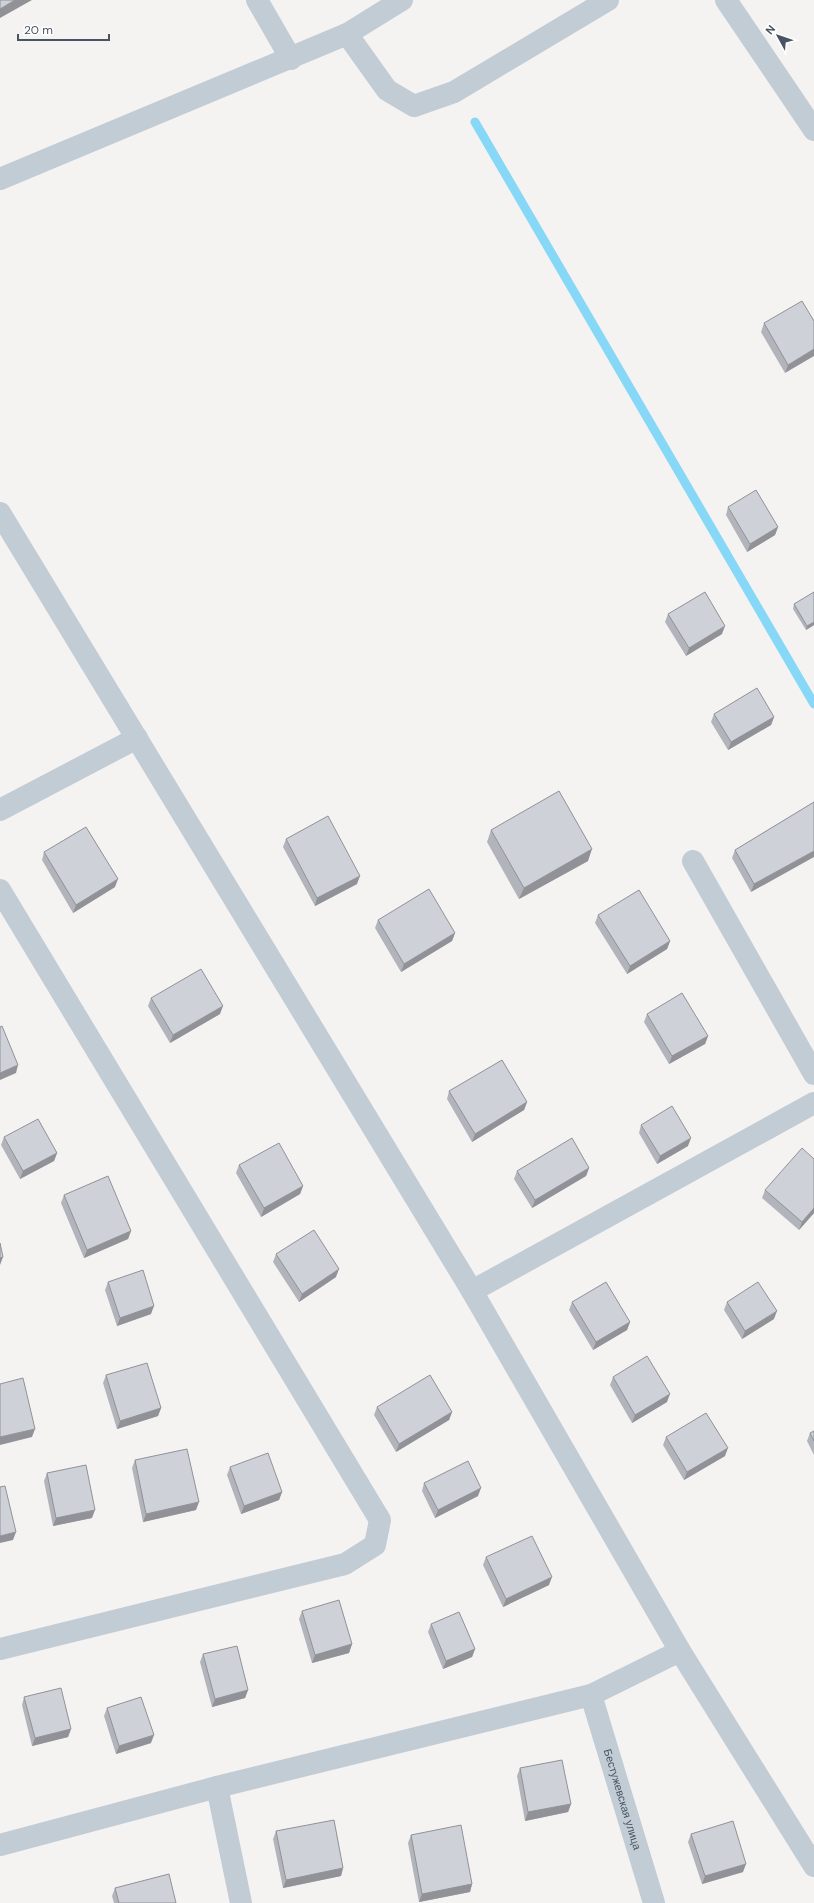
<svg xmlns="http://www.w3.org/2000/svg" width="814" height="1903" font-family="'DM Sans',sans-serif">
<rect width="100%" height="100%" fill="#f5f3f2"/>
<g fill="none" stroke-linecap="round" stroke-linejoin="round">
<path stroke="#87d8f6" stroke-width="9" d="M475 122 814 704"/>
<g stroke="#c2ccd5" stroke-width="22">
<path d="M257 0 291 59"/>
<path d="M726 0 814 130"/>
<path d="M347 34 387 90 414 106 454 92 608 0"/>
<path d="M0 179 347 34 402 0"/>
<path d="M0 513 472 1291 680 1651 814 1866"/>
<path d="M0 810 137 738"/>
<path d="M693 861 814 1074"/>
<path d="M0 890 380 1520 375 1545 345 1564 0 1649"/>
<path d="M472 1291 814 1103"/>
<path id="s1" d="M591 1695 654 1903"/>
<path d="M217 1787 241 1903"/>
<path d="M0 1845 217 1787 591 1695 680 1651"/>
</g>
</g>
<path fill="#b1b4ba" d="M814 321 785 373 761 332 764 323Z
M728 507 778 527 775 535 747 552 726 515Z
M794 604 814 625 806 630 793 609Z
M668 614 722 634 686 656 665 622Z
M714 714 774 717 771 725 728 750 711 722Z
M814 802 751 892 732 858 735 850Z
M491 830 588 861 519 899 487 842Z
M286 839 357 884 315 906 283 847Z
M44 852 115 887 73 913 42 860Z
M598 915 670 941 667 949 627 974 595 923Z
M378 920 455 933 452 941 401 972 375 928Z
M151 998 220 1014 170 1043 148 1006Z
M647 1014 708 1036 705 1044 669 1064 644 1022Z
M449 1091 527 1102 524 1110 472 1142 447 1099Z
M641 1125 688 1146 657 1164 639 1133Z
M4 1137 57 1153 54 1161 20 1179 1 1145Z
M239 1165 303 1186 300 1194 261 1217 236 1173Z
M589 1168 586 1176 532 1208 514 1179 517 1171Z
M765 1190 814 1213 799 1230 762 1198Z
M64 1195 131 1231 128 1239 84 1258 61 1203Z
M276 1254 336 1277 299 1302 273 1262Z
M108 1282 151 1314 117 1326 105 1290Z
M572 1302 630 1322 627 1330 593 1350 569 1310Z
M727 1302 774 1319 742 1339 724 1310Z
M106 1375 161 1408 158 1416 117 1429 103 1383Z
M613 1377 667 1402 632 1423 610 1385Z
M377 1407 452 1412 449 1420 396 1452 374 1415Z
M814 1431V1455L807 1441 810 1433Z
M666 1437 725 1456 684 1480 663 1445Z
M135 1460 196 1510 143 1522 132 1468Z
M230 1467 282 1492 279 1500 241 1514 227 1475Z
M47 1473 92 1518 53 1526 44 1481Z
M424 1483 478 1496 435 1518 422 1491Z
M486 1557 549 1585 503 1607 483 1565Z
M302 1611 352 1644 349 1653 312 1663 299 1619Z
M431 1624 475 1649 472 1657 443 1669 428 1632Z
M203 1654 248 1690 245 1698 212 1707 200 1662Z
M24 1697 71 1729 68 1737 32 1746 22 1705Z
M107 1708 151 1743 116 1754 104 1716Z
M520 1768 571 1804 568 1812 525 1821 517 1776Z
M276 1831 343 1868 341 1876 283 1888 273 1839Z
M691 1834 743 1872 702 1884 688 1842Z
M411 1835 472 1884 470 1892 419 1902 408 1843Z
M115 1888 176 1903H114L112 1896Z"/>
<path fill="#909297" d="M15 0H32L0 18V9Z
M814 349V356L785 373 788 365Z
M778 527 775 535 747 552 750 544Z
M814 622V625L806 630 807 626Z
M725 626 722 634 686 656 689 648Z
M774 717 771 725 728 750 731 742Z
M592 849 588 861 519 899 524 888Z
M814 851V857L751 892 754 884Z
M360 876 357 884 315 906 317 898Z
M118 879 115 887 73 913 76 905Z
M455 933 452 941 401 972 404 964Z
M670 941 667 949 627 974 630 966Z
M223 1006 220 1014 170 1043 173 1035Z
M708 1036 705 1044 669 1064 672 1056Z
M18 1065 16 1073 0 1080V1073Z
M527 1102 524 1110 472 1142 475 1134Z
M691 1138 688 1146 657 1164 660 1156Z
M57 1153 54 1161 20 1179 23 1171Z
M589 1168 586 1176 532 1208 535 1200Z
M303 1186 300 1194 261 1217 264 1208Z
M814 1208V1213L799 1230 802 1222Z
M131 1231 128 1239 84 1258 87 1250Z
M3 1257 0 1265V1258Z
M339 1269 336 1277 299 1302 302 1294Z
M154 1306 151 1314 117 1326 120 1318Z
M777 1311 774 1319 742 1339 745 1331Z
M630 1322 627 1330 593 1350 596 1342Z
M670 1394 667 1402 632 1423 635 1415Z
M161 1408 158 1416 117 1429 120 1421Z
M452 1412 449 1420 396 1452 399 1444Z
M35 1429 32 1437 0 1445V1437Z
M728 1448 725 1456 684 1480 687 1472Z
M481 1488 478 1496 435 1518 438 1510Z
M282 1492 279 1500 241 1514 244 1506Z
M199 1502 196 1510 143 1522 146 1514Z
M95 1510 92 1518 53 1526 56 1518Z
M16 1532 13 1540 0 1543V1536Z
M552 1577 549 1585 503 1607 506 1599Z
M352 1644 349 1653 312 1663 315 1655Z
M475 1649 472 1657 443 1669 446 1661Z
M248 1690 245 1698 212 1707 215 1699Z
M71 1729 68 1737 32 1746 35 1738Z
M154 1735 151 1743 116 1754 119 1746Z
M571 1804 568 1812 525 1821 528 1812Z
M746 1864 743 1872 702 1884 705 1876Z
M343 1868 341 1876 283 1888 286 1880Z
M472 1884 470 1892 419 1902 422 1894Z"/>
<path fill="#ced1d8" stroke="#909297" d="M0 0H15L0 9Z
M802 301 814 321V349L788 365 764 323Z
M756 490 778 527 750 544 728 507Z
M705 592 725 626 689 648 668 614Z
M814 592V622L807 626 794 604Z
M757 688 774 717 731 742 714 714Z
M559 791 592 849 524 888 491 830Z
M814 802V851L754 884 735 850Z
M328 816 360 876 317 898 286 839Z
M86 827 118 879 76 905 44 852Z
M429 889 455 933 404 964 378 920Z
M639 890 670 941 630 966 598 915Z
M201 969 223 1006 173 1035 151 998Z
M682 993 708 1036 672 1056 647 1014Z
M2 1026 18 1065 0 1073V1027Z
M502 1060 527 1102 475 1134 449 1091Z
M672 1106 691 1138 660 1156 641 1125Z
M38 1119 57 1153 23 1171 4 1137Z
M572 1138 589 1168 535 1200 517 1171Z
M279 1143 303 1186 264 1208 239 1165Z
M802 1148 814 1159V1208L802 1222 765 1190Z
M108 1176 131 1231 87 1250 64 1195Z
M314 1230 339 1269 302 1294 276 1254Z
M0 1243 3 1257 0 1258Z
M143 1270 154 1306 120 1318 108 1282Z
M606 1282 630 1322 596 1342 572 1302Z
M758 1282 777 1311 745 1331 727 1302Z
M647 1356 670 1394 635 1415 613 1377Z
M147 1363 161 1408 120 1421 106 1375Z
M430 1375 452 1412 399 1444 377 1407Z
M23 1378 35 1429 0 1437V1384Z
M706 1413 728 1448 687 1472 666 1437Z
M814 1431V1441L810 1433Z
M187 1449 199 1502 146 1514 135 1460Z
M268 1453 282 1492 244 1506 230 1467Z
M468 1461 481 1488 438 1510 424 1483Z
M86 1465 95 1510 56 1518 47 1473Z
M5 1486 16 1532 0 1536V1487Z
M532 1536 552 1577 506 1599 486 1557Z
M339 1600 352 1644 315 1655 302 1611Z
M459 1612 475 1649 446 1661 431 1624Z
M237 1646 248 1690 215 1699 203 1654Z
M61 1688 71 1729 35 1738 24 1697Z
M141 1697 154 1735 119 1746 107 1708Z
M562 1760 571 1804 528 1812 520 1768Z
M334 1820 343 1868 286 1880 276 1831Z
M733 1821 746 1864 705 1876 691 1834Z
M461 1825 472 1884 422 1894 411 1835Z
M169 1874 176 1903H119L115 1888Z"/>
<g text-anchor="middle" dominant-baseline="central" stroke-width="4" stroke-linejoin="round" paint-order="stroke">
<g font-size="11" fill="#485463" stroke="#fff">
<text stroke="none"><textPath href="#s1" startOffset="109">Бестужевская улица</textPath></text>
</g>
</g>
<g transform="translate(778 36) rotate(310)" stroke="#ffffff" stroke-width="3" paint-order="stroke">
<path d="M0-3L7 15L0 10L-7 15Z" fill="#485463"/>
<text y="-6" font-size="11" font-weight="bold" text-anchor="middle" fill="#485463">N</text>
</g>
<path d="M18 34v6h91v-6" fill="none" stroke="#485463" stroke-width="2"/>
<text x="24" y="34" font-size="12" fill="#485463" stroke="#ffffff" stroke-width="3" paint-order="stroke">20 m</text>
</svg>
